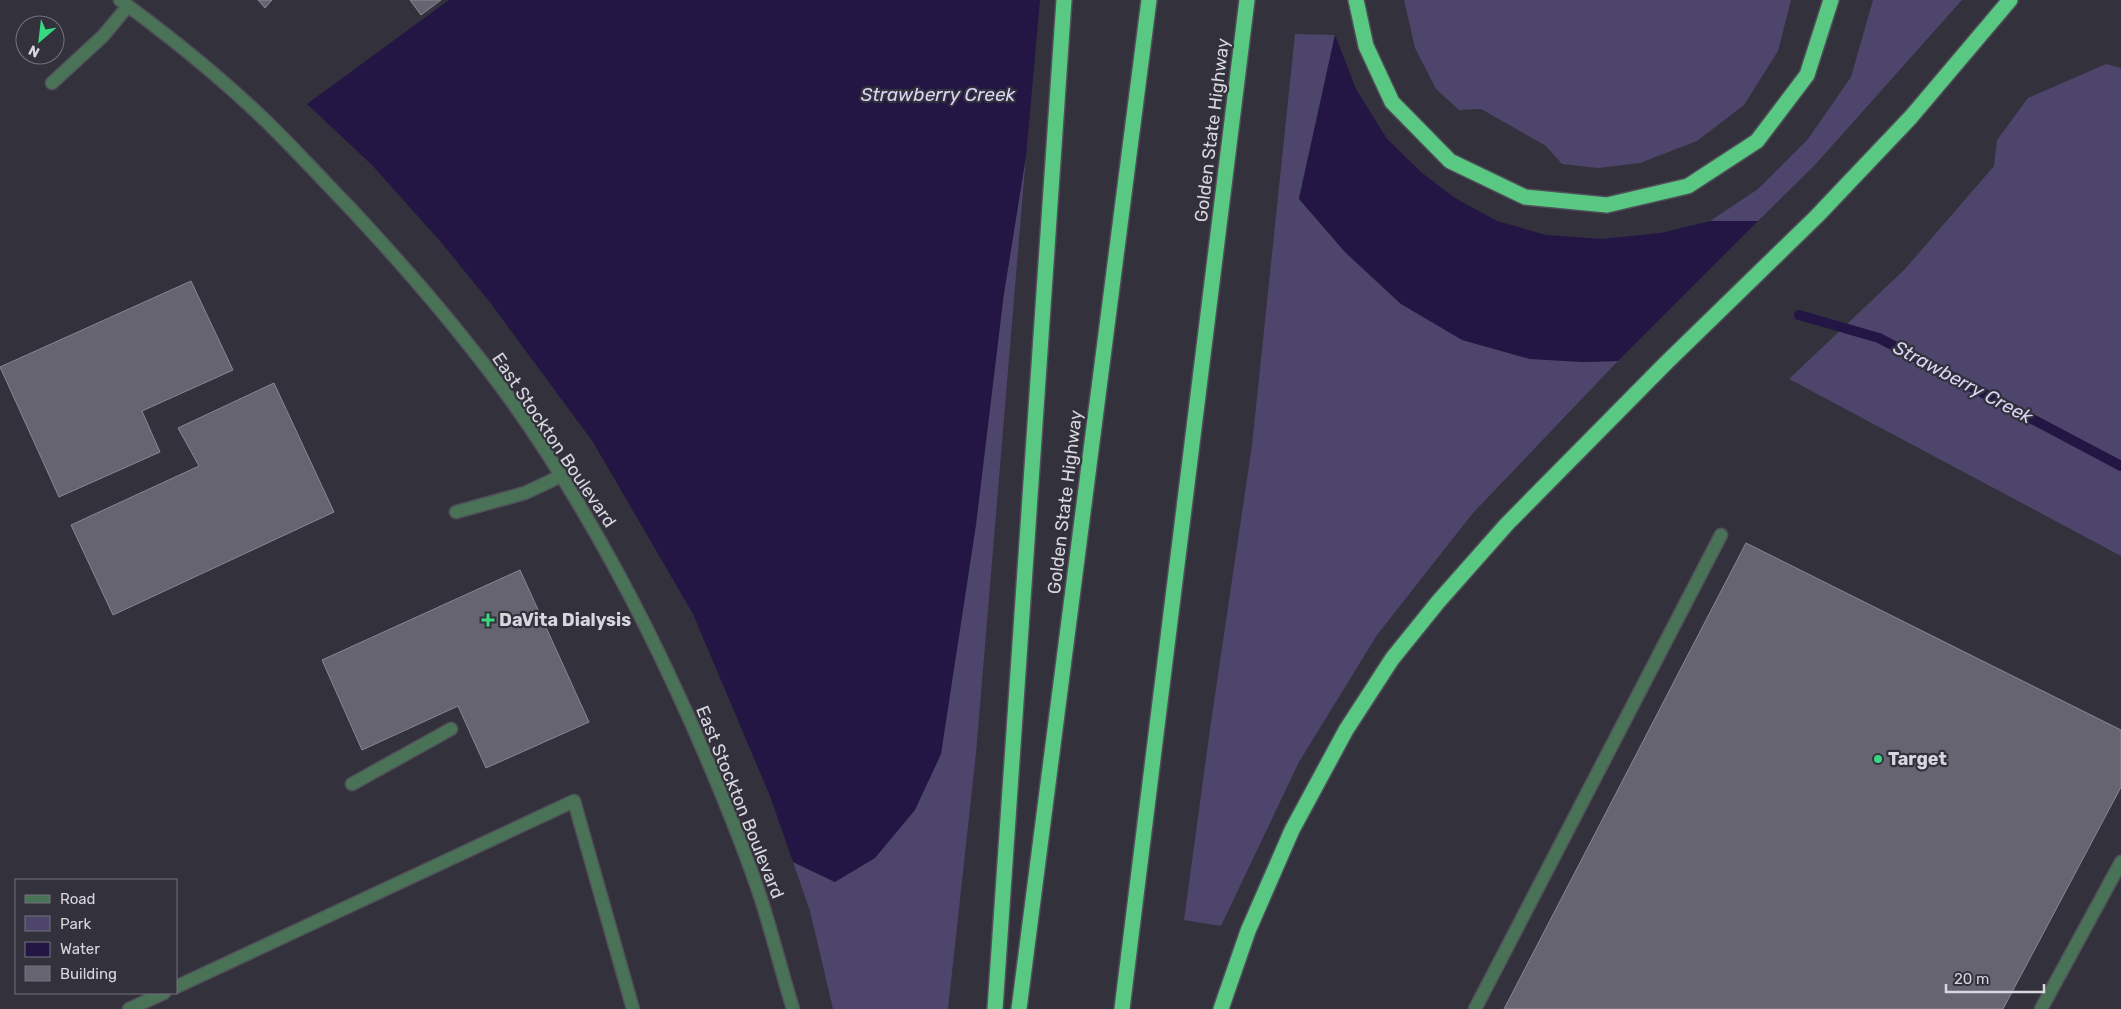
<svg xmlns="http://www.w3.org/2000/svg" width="2121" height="1009" font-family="Rubik,sans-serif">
<rect width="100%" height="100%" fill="#32313c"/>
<path fill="#4d456b" d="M1404 0H1791L1778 51 1744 105 1697 141 1640 163 1598 168 1562 164 1546 146 1481 109 1459 110 1436 89 1415 48Z
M1873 0H1962L1814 166 1758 221H1710L1758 189 1808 139 1851 77Z
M1295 34 1335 35 1299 198 1345 252 1401 304 1582 362 1618 361 1473 513 1377 635 1299 762 1221 926 1184 920 1210 729 1252 445Z
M2106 64 2121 68V556L1789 379 1905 269 1994 166 1997 140 2028 98Z
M1026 156 976 753 948 1009H833L810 911 793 862 835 882 1004 293Z"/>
<path fill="#231544" d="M449 0H1040L1026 156 1004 293 976 525 941 754 915 810 875 858 835 882 793 862 770 796 693 614 593 442 489 301 440 241 372 165 307 104Z
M1335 35 1356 89 1387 139 1422 173 1455 198 1497 221 1546 235 1602 239 1661 233 1710 221H1758L1618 361 1582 362 1530 359 1462 340 1401 304 1345 252 1299 199Z"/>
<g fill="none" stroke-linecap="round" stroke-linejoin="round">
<path stroke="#231544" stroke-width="10" d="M1799 315 1879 338 2121 466"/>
</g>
<path fill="#666471" stroke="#898794" d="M258 0H272L265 8Z
M410 0H441L421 15Z
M191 281 233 370 142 411 160 452 59 497 0 367Z
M274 383 334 512 113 615 71 525 199 466 178 428Z
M1746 543 2121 730V787L2003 1009H1504Z
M520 570 589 722 486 768 458 706 362 750 322 660Z"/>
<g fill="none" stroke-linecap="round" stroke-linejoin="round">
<defs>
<path id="minor" d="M120 0C165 33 209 68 250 106 285 138 317 174 350 208 408 270 463 334 513 403 591 513 653 633 706 757 726 804 746 853 762 902 773 937 782 973 793 1009
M52 83 103 36 128 6
M456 512 525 493 561 476
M352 784 451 729
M176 987 574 801 633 1009
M129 1009 164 993
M1475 1009 1721 535
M2041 1009 2121 862"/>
<path id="highway" d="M1356 0 1366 46 1392 102 1450 161 1525 197 1607 205 1688 186 1757 141 1807 75 1831 0
M995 1009 1064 0
M1019 1009 1149 0
M1122 1009 1247 0
M1221 1009 1248 931 1292 830 1346 730 1392 659 1438 602 1507 524 1666 363 1817 216 1911 117 2010 0"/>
</defs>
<use href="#minor" stroke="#504f59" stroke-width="15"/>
<use href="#highway" stroke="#504f59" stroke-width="18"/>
<use href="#minor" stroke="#497256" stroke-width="12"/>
<use href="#highway" stroke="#59c883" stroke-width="15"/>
</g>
<g fill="#38d880" stroke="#32313c" stroke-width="2">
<path d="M485.5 612.5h5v5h5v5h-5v5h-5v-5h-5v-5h5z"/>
<circle cx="1878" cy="759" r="5"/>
</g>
<g text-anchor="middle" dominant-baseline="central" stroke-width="4.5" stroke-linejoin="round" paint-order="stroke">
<g font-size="18" fill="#d8d7de" stroke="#32313c">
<text transform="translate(1212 130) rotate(-83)">Golden State Highway</text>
<text transform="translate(554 440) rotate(56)">East Stockton Boulevard</text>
<text transform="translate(1065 502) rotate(-83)">Golden State Highway</text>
<text transform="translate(740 802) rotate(68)">East Stockton Boulevard</text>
</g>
<g font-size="18" font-weight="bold" fill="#d8d7de" stroke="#32313c" text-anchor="start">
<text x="499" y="620">DaVita Dialysis</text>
<text x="1888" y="759">Target</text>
</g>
<g font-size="19" font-style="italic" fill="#d9d4f5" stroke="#32313c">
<text x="938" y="94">Strawberry Creek</text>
<text transform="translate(1963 382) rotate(28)">Strawberry Creek</text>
</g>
</g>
<rect x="15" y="879" width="162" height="115" fill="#32313c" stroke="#74737d"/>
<rect x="25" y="895" width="25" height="8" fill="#497256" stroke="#74737d"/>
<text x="60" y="904" font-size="15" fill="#d8d7de">Road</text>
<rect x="25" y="916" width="25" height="15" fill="#4d456b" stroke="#74737d"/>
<text x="60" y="929" font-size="15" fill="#d8d7de">Park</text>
<rect x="25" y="942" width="25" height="15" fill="#231544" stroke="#74737d"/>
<text x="60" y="954" font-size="15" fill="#d8d7de">Water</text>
<rect x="25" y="966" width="25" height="15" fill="#666471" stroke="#74737d"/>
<text x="60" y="979" font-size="15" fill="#d8d7de">Building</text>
<g transform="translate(40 40) rotate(208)"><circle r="24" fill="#32313c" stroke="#74737d"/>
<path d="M0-4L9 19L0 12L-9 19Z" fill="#38d880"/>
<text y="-8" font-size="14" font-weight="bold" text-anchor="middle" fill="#d8d7de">N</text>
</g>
<path d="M1946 984v8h98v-8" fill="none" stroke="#d8d7de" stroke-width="2.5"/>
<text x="1954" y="984" font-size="15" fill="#d8d7de" stroke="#32313c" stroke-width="4" paint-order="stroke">20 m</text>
</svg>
